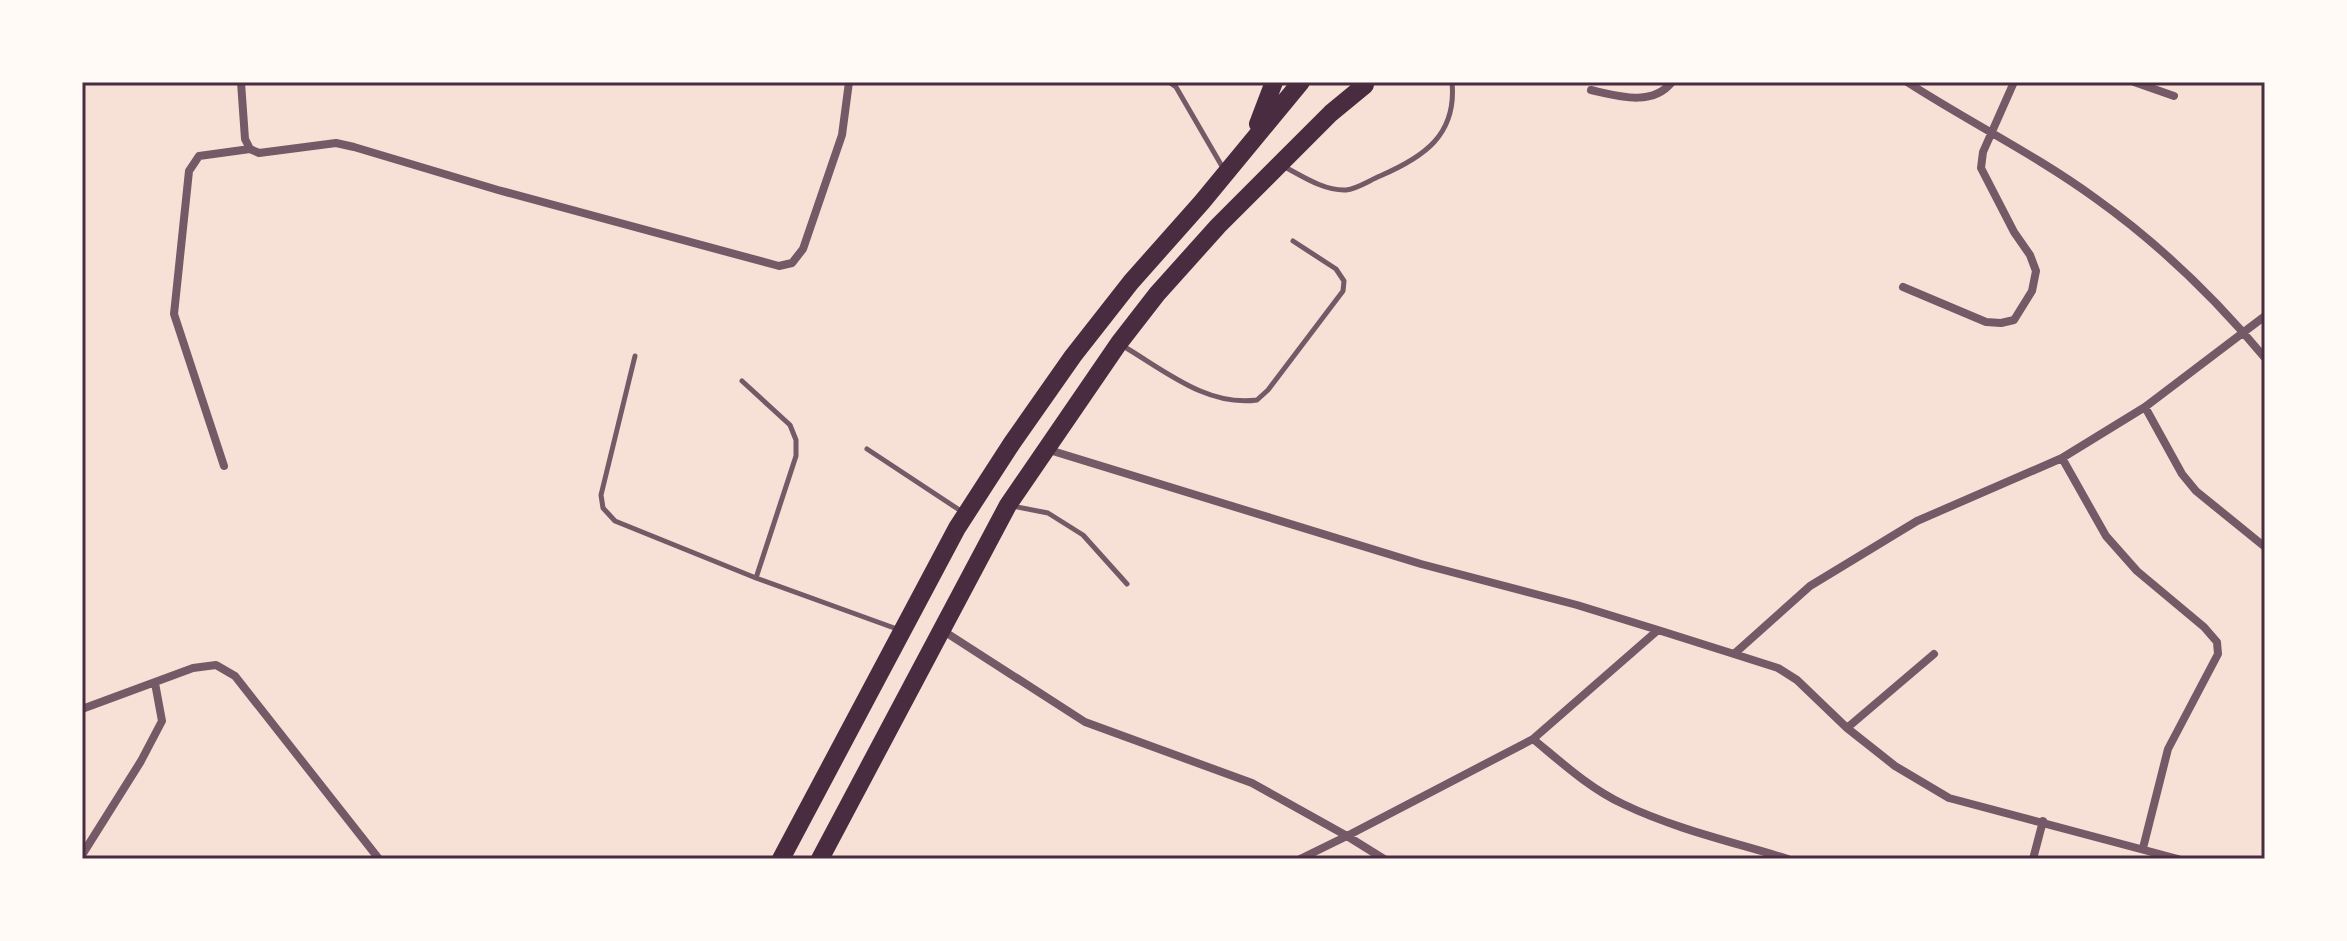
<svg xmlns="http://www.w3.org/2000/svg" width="2347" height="941" font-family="'Public Sans',sans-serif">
<rect width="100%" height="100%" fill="#f7e1d7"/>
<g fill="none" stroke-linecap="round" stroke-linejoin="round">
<path stroke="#755966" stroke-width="5" d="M1169 82 1176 87 1223 168
M1283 166C1302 176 1324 191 1346 190 1357 189 1370 180 1380 176 1424 157 1457 135 1452 82
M1123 346C1164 370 1207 407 1257 400L1268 390 1343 291 1344 281 1336 269 1293 241
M635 356 601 495 603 508 615 521 756 578 897 629
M742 381 790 425 796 440V456L756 578
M867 449 961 511
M1012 506 1048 513 1083 535 1127 584"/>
<path stroke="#755966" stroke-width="8" d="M241 82 245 139 250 149 259 153 336 143 354 147 498 190 779 266 792 263 803 249 842 135 849 82
M1907 82C1969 122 2036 155 2095 198 2158 243 2216 299 2265 358
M2134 82 2174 96
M1591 90C1618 96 1652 107 1672 82
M1903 287 1986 322 2001 323 2014 320 2032 291 2036 271 2030 255 2014 232 1981 168 1983 152 2014 82
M2145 407 2182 474 2196 491 2265 547
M1046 449 1421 564 1577 605 1658 630
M2062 458 2106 536 2137 571 2204 627 2217 642 2218 654 2168 749 2143 848
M224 466 174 314 189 171 199 156 250 149
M942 630 1085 722 1252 783 1347 836 1533 739 1658 630 1734 654 1810 586 1917 521 2062 458 2145 407 2265 316
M1734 654 1778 668 1797 680 1847 728 1895 766 1949 798 2178 859
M82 709 193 668 216 665 235 676 379 859
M1847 728 1934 654
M1533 739C1561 762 1589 788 1623 804 1675 829 1733 842 1788 859
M82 855 141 761 162 721 155 683
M1300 859 1347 836 1384 859
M2033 859 2043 821"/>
<path stroke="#4a2c40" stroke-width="18" d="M1258 124 1274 82
M781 859 957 528 1012 443 1073 356 1131 282 1202 202 1301 82
M820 859 1008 505 1119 343 1157 294 1218 226 1331 113 1365 85"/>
</g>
<rect width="2347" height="941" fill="none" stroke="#fffaf5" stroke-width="168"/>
<rect x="84" y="84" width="2179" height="773" fill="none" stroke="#4a2c40" stroke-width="3"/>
</svg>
